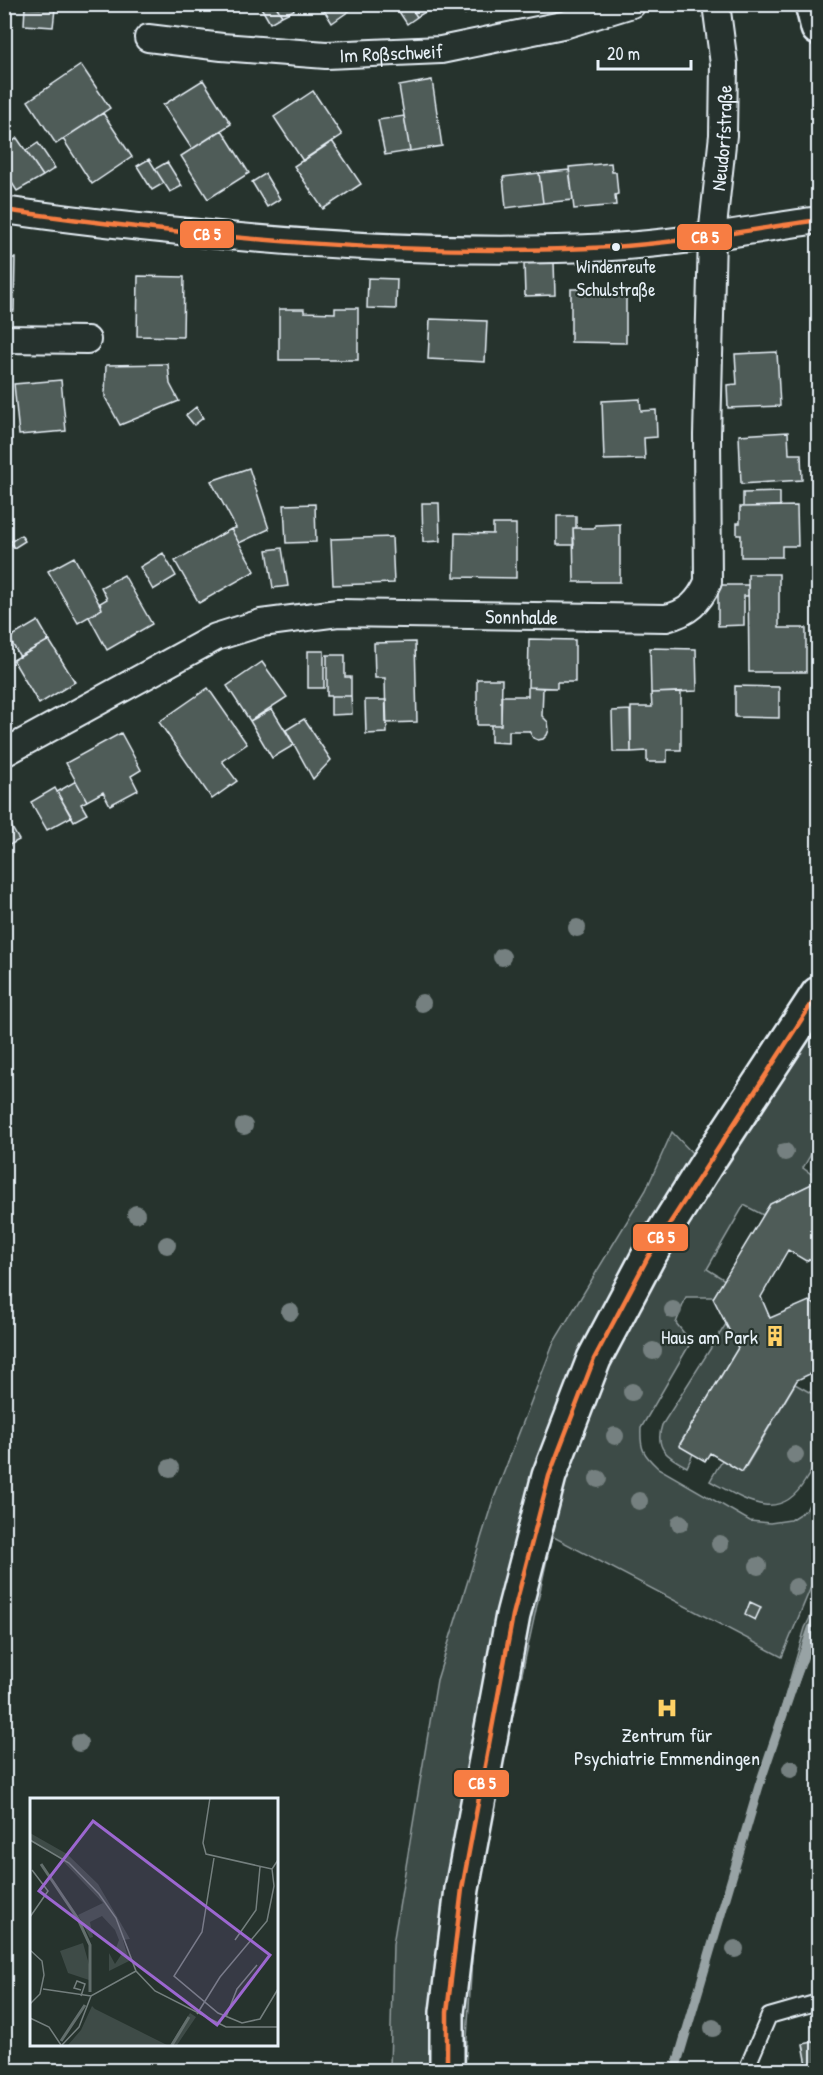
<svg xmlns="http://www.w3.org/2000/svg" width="823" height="2075" font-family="'Patrick Hand',sans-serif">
<rect width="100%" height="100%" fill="#26332d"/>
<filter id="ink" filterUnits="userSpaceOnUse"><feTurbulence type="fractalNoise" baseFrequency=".0167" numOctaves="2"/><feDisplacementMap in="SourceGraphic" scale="12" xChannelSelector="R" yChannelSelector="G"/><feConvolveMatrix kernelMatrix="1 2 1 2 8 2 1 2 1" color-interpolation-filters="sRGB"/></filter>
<g filter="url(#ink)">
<path fill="#3e4b47" stroke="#939ea0" stroke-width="1.5" d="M818 1027V1142L803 1168 818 1179 816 1182 770 1204 763 1215 744 1205 707 1269 725 1280 714 1297H686L676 1323 691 1342 641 1428C640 1449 643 1454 658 1468L750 1521 770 1523 790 1520 806 1510 818 1489V1570L782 1657 552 1536 477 1880 465 2070H390L393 1944 437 1680 492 1503 554 1342 646 1190 672 1132 718 1180Z
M726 1324 738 1348 679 1445 693 1454 687 1467C668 1457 654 1449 662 1425Z
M795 1384 818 1397C818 1412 821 1445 818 1457 817 1465 809 1474 805 1481 779 1525 743 1499 710 1481L722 1460 743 1472Z
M818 1601V1629L759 1786 805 1628Z"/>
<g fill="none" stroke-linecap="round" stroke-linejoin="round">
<path stroke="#98a3a5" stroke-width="9" d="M675 2070 759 1786 812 1629 818 1616"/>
</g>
<path fill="#505c59" stroke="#e8f1f8" stroke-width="1.5" d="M25 4H55V9L25 7Z
M259 4H275L282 16 270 23Z
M275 4H291L294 10 282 16Z
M320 4H359L332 23Z
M394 4H409L417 17 407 24Z
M409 4H427L430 9 417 17Z
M458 4H478L465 14Z
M25 7 55 9 53 27 24 25Z
M81 65 110 108 56 144 28 101Z
M203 80 231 124 192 149 163 105Z
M432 80 442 146 410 151 399 86Z
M313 91 342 135 303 161 274 117Z
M103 113 132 157 92 184 63 139Z
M404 116 410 151 385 155 378 120Z
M222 130 249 173 208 199 181 156Z
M17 138 43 176 17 191 5 172 8 146Z
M332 141 361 184 323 209 294 166Z
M38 143 55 168 43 176 26 151Z
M149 159 164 183 152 190 137 166Z
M167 162 182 186 170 192 155 169Z
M611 163 612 172H616L618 194 615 195 616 205 574 209 569 167Z
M569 170 573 200 543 203 539 173Z
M539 173 543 203 506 208 503 177Z
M265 174 280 199 267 207 252 182Z
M4 258H15L14 311H4Z
M554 262 555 295 525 296 524 263Z
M138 276 184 277 183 337 137 336Z
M368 278 397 279 396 309 367 308Z
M571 289H626V343L571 342Z
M335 308H358V360H279V309H304V312L335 313Z
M430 319 487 321 485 362 428 359Z
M777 352 780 406 728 408 727 385 737 384 735 354Z
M168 364 170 384 179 401 120 425 105 397 106 365Z
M61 380 66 431 19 435 14 384Z
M640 399 641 411 656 410 657 437 644 438 645 459 604 460 602 401Z
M196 407 203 418 194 425 186 415Z
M788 432 789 454H801L802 480 741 484 739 435Z
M249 468 269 529 239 543 231 529 236 528 211 481Z
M780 492V506L743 507V493Z
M422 503H439L440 541 423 542Z
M315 504 316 542 286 543 284 505Z
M797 506 798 546H782V557H741V535H737V523H740V507Z
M557 516H576V528H573L574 545H557Z
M493 524H516V578L454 577 455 533 493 534Z
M620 524V582H574L573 528H595V525Z
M231 529 255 571 199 603 175 561Z
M21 535 25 541 14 548 10 542Z
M392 537 394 583 333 585 331 539Z
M282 548 288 586 273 588 267 550Z
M163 553 176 576 153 590 140 567Z
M74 557 102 609 78 623 48 571Z
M748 574H779V628H806V672H749Z
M124 575 152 624 107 650 89 617 102 609 100 603 107 599 101 587Z
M718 585H748V596H744V625L718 626Z
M38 621 49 640 20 657 9 638Z
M529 639 575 640V682H557V688L528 687Z
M49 640 75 682 39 704 13 660Z
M415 642 417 722 386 723 385 678H375L374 643Z
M650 648 696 649 697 691 651 693Z
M308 651H324V688H308Z
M327 655H345V677H351V696H327Z
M262 662 287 697 250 721 227 686Z
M477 679H502L501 725H477Z
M735 686 779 687V718L735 717Z
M528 687 543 688 542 716 548 722 549 730 547 735 543 739 538 740 533 738 529 731H509V743L491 742V725H501V696H528Z
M208 688 247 744 222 761 237 781 212 799 159 722Z
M681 692V750H667V762H647V751L631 752V707H652L651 693Z
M331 696H351L352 714 331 715Z
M365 700H386L387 733 366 734Z
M272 709 294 745 272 758 250 721Z
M630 710 631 752H613L612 711Z
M304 719 331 760 313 779 286 730Z
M121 733 141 770 131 776 138 790 110 805 103 792 87 801 66 763Z
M76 781 87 801 81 804 87 814 74 821 57 792Z
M55 788 71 817 47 830 31 802Z
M4 814 19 840 4 848Z
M818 1179V1255L806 1261 788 1250 761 1297 770 1318 809 1301 818 1307V1370L797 1380 742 1472 710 1453 705 1461 679 1446 738 1348 713 1298 770 1204 816 1182Z
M750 1602 761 1607 755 1620 745 1615Z
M818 2041V2070H808L803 2044Z"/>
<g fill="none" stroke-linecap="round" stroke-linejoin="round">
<defs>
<path id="lane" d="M746 2070 769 2016 818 2002"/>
<g id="street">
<path id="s1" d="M148 38 222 47 326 55 441 50 567 24 632 4"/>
<path d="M4 210C66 219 127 226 189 232 330 247 470 254 611 247 681 243 750 230 818 220"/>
<path d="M4 339 87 340"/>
<path id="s2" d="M4 753 216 637 261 623 338 613 666 618C688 613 699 602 708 582L707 435 712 236 723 135 724 64 716 4"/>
</g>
<path id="secondary" d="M812 4 818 28
M447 2070V2012L462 1889 513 1615 549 1476 594 1359 648 1257 707 1163 818 994"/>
</defs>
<use href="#lane" stroke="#e8f1f8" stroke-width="18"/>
<use href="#street" stroke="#e8f1f8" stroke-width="30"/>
<use href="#secondary" stroke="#e8f1f8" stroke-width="38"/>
<use href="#lane" stroke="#26332d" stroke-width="14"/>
<use href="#street" stroke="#26332d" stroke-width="26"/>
<use href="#secondary" stroke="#26332d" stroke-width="33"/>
<defs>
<path id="bus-1" d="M4 210C204 238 409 258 611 247 680 243 749 230 818 220
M447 2070V2012L462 1889 513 1615 549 1476 594 1359 648 1257 818 994"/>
</defs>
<use href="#bus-1" stroke="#26332d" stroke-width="9"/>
<use href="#bus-1" stroke="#f77d43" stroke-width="4.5"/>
</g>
<g fill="#758080">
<circle cx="577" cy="928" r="9"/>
<circle cx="502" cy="957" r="9"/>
<circle cx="422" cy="1003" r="9"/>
<circle cx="244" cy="1126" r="9"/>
<circle cx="785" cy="1152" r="9"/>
<circle cx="136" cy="1214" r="9"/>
<circle cx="167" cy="1245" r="9"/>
<circle cx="673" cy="1310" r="9"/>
<circle cx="290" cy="1312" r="9"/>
<circle cx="653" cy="1351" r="9"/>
<circle cx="632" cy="1392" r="9"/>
<circle cx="615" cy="1436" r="9"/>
<circle cx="795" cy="1455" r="9"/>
<circle cx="170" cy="1468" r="9"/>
<circle cx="598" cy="1479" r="9"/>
<circle cx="639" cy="1501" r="9"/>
<circle cx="680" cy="1523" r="9"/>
<circle cx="720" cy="1544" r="9"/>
<circle cx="758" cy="1566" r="9"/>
<circle cx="796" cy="1587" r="9"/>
<circle cx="79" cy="1743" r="9"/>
<circle cx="791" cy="1769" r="9"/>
<circle cx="735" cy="1949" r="9"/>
<circle cx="713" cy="2028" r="9"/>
</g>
</g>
<defs>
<symbol id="building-bare" viewBox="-9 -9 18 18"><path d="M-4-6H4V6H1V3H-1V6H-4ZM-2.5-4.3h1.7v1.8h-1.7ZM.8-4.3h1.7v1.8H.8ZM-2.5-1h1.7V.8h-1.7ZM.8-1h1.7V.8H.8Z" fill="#ffd166" stroke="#26332d" stroke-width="2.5" paint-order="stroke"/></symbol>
<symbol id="hospital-bare" viewBox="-9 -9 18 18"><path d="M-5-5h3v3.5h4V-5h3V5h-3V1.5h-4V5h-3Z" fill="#ffd166" stroke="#26332d" stroke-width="2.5" paint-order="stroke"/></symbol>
</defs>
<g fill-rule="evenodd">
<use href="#building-bare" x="760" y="1321" width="30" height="30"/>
<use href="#hospital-bare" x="652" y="1693" width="30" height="30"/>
</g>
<circle fill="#e8f1f8" stroke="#26332d" stroke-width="2" cx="616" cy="247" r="5"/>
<g text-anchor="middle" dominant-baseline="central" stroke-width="4.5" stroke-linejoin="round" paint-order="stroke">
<g font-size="18" fill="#e8f1f8" stroke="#26332d">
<text x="616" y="266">Windenreute<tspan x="616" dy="23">Schulstraße</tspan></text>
</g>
<g font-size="20" fill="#e8f1f8" stroke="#26332d">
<text stroke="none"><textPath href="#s1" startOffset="244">Im Roßschweif</textPath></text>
<text stroke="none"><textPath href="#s2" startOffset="1197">Neudorfstraße</textPath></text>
<text stroke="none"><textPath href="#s2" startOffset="550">Sonnhalde</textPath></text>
</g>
<g font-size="20" fill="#e8f1f8" stroke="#26332d" text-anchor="end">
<text x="758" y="1336">Haus am Park</text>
<text x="667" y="1734" text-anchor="middle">Zentrum für<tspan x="667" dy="23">Psychiatrie Emmendingen</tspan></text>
</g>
</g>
<g transform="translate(30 1798)">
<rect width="248" height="248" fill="#26332d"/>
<path d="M0 35 37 56 68 86 100 141 93 142 99 163 79 173V155L85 166 91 157 86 150 89 142 85 132 72 118 60 124 63 139 60 140 48 117 73 105 30 60 0 43ZM53 145 60 170 59 182 38 175 30 153ZM62 208 65 211 137 247H38L51 232ZM160 215 166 219 147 247H140Z" fill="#3e4b47"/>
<path fill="none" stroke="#636f6d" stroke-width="3" d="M11 66 48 121 60 147V194M31 243 55 207M142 247 159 219"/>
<path fill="none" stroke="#747f7e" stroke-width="1.5" d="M180 0 173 45 176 56 242 71M0 42 39 65 69 96 86 120 106 173 125 193 196 229H248M184 60 172 134 144 178 188 215 212 225 230 221 248 191M0 119 18 93 2 72M205 142 226 112 230 69M0 152 12 163 14 177 10 196 0 206M13 191 61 198 106 173M51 198 55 186 47 183 44 190 51 192M167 216 190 179 237 123 244 88 242 71 248 62M196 219 207 191 227 167M0 220 19 229 31 247M32 247 49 229 61 198"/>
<path fill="#9c67d0" fill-opacity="0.15" stroke="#9c67d0" stroke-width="3" d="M63 23 240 157 187 227 9 93Z"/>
<rect width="248" height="248" fill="none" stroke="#e8f1f8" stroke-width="3"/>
</g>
<g stroke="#26332d" stroke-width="2">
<rect x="179" y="220" width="56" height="29" rx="6" fill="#f77d43"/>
<rect x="676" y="223" width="57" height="28" rx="6" fill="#f77d43"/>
<rect x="632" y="1223" width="57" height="29" rx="6" fill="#f77d43"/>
<rect x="453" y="1769" width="57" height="29" rx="6" fill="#f77d43"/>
</g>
<g font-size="16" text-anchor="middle" font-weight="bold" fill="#fff">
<text x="207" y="240">CB 5</text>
<text x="705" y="243">CB 5</text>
<text x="661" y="1243">CB 5</text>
<text x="482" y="1789">CB 5</text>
</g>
<rect width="823" height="2075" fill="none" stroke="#26332d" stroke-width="24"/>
<rect x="12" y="12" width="799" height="2051" fill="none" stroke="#e8f1f8" stroke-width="2" filter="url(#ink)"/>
<path d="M598 60v9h93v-9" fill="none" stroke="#e8f1f8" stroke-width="3"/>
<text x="607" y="60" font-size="18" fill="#e8f1f8" stroke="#26332d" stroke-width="4.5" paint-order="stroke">20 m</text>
</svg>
